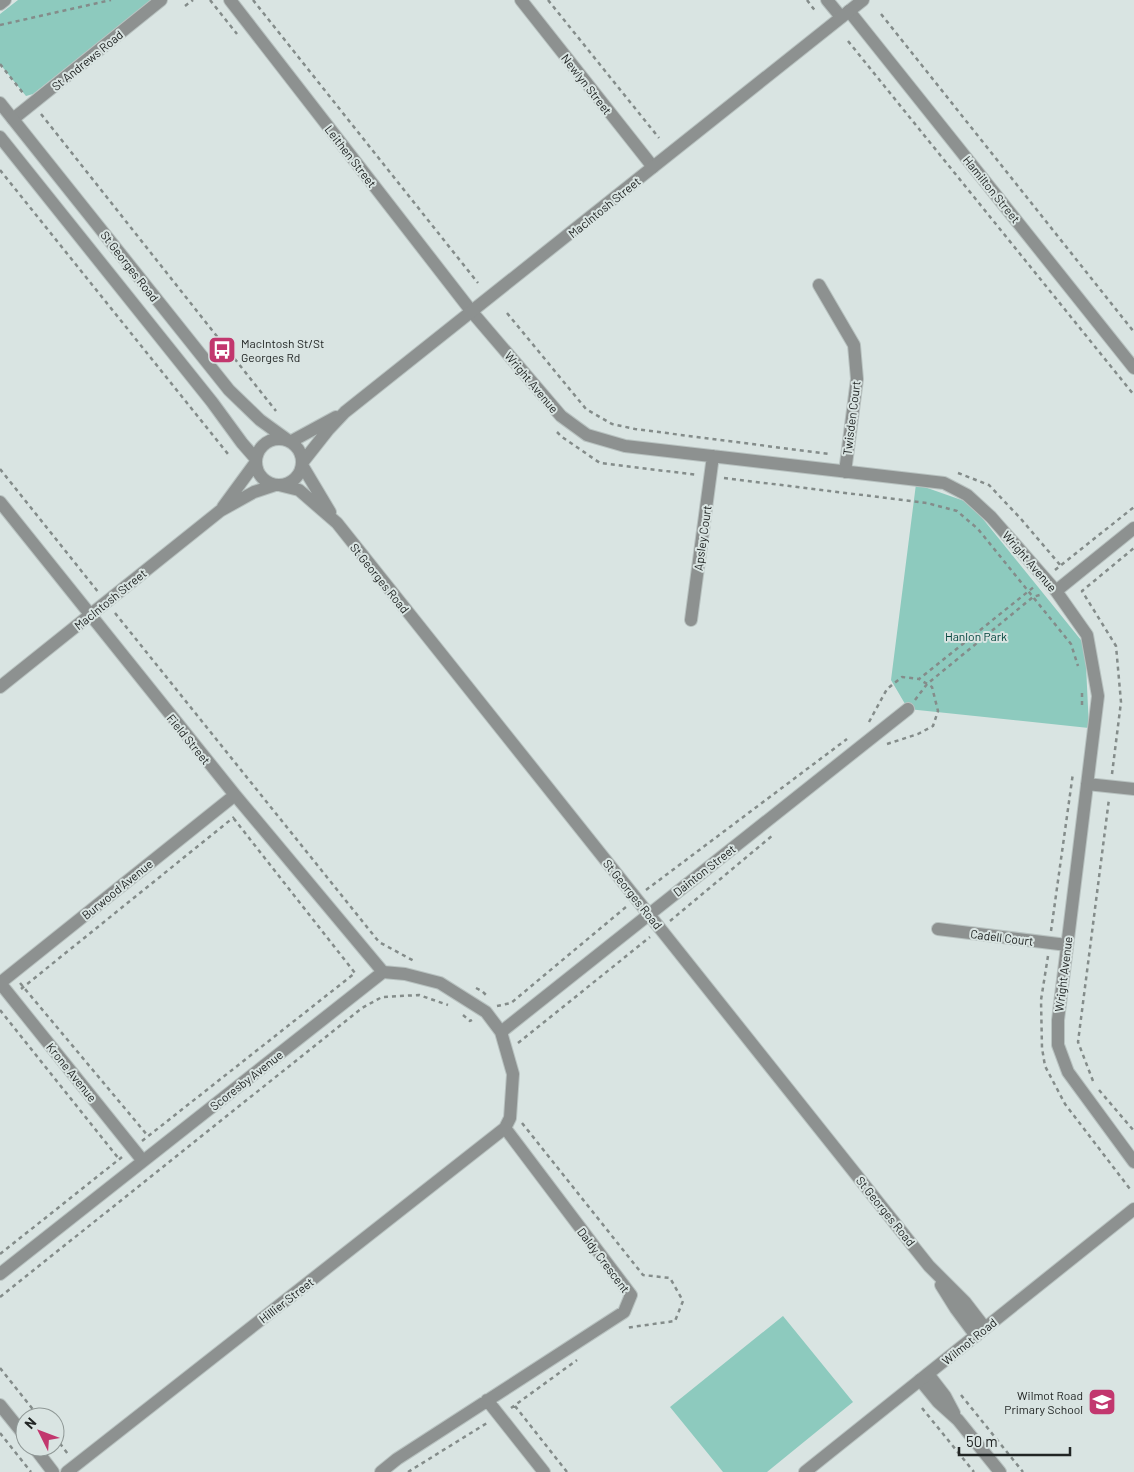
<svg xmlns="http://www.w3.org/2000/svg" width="1134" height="1472" font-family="Barlow,sans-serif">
<rect width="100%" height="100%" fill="#d9e4e2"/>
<path fill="#8dcabe" d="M18 0H151L33 94 26 96 0 64V14Z
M916 484 970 503 1085 645 1089 728 908 709 891 680Z
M783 1316 853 1402 767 1472H723L670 1407Z"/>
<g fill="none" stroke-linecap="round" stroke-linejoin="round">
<defs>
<path id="minor" d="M230 0 472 312 561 416 587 435 625 446 944 483 967 495 991 517 1056 591 1087 635 1098 696 1058 1020V1045L1068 1072 1134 1162
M521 0 653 167
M827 0 841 17
M0 4 5 0
M849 11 1134 368
M13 119 161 0
M819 285 854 345 857 379 845 472
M0 502 235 795 383 972
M1056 591 1134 528
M691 620 713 456
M1087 784 1134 789
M938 929 1067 945
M501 1032 908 709
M143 1161 0 983 235 795
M0 1274 383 972 405 974 440 983 486 1012 501 1032 513 1074 510 1118 505 1128 631 1295 624 1312 397 1459 381 1472
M928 1374 945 1396 954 1413
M920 1380 938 1402 958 1420 1000 1472
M487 1400 544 1472
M0 1405 25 1436
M34 1447 53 1472
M67 1472 505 1128"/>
<path id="tertiary" d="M0 103 229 390 260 420 289 441
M0 137 212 402 242 443 256 459
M256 462a23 23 0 1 1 46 0a23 23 0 1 1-46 0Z
M290 442 336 417
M302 463 328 430 345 412 863 0
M302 465 330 512
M279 485 299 490 337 523 929 1266 965 1302 985 1328
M223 507 256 462
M0 687 220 511 254 492 275 485
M941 1285 956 1309 976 1336
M805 1472 1134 1209"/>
</defs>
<use href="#minor" stroke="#b8c2c0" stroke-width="14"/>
<use href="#tertiary" stroke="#b8c2c0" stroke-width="14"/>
<path stroke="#848c8a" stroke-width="2.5" stroke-dasharray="4 4" stroke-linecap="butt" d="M210 0 237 34
M253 0 478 283
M548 0 659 138
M807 0 816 12
M185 6 193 0
M881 14 1134 332
M0 25 111 0
M848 41 1134 395
M0 64 23 93
M41 114 276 411
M0 170 228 454
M507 313 586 409 612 424 635 429 829 454
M557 432 562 437 600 463 698 475
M0 469 99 593
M958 473 989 485 1021 519 1061 566
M724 478 927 503 957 511 978 529 1071 644 1078 666
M1055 570 1134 507
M115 613 379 942 414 961
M915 700 927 684 1033 597 1043 594
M1082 705V691
M869 722 887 689 902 677 919 679 1035 586
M887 744 918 734 933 726 938 711 932 687 919 679
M1112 774 1121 702 1116 646 1082 591 1134 548
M646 890 847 739
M670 921 773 835
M1051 931 1073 773
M1048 956 1041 1000 1042 1048 1045 1066 1065 1104 1130 1189
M20 983 148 1136
M476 988 482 991 486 995
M21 989 234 817
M497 1006 511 1003 626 907
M0 1010 119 1159
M463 1015 470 1021 472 1020
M518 1043 650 937
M1093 1081 1078 1042 1109 799
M1099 1090 1134 1131
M522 1123 643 1275 670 1278 683 1301 675 1321 625 1328
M142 1141 355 973 231 815
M0 1254 122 1157
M0 1297 362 1008 382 997 419 995 448 1005
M0 1368 39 1417
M961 1395 1023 1472
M515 1406 567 1472
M511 1408 577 1360
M922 1408 974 1472
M0 1433 31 1472
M55 1437 68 1454
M408 1472 487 1423"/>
<use href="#minor" stroke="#8d9190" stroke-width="12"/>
<use href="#tertiary" stroke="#8d9190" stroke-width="12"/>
</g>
<defs>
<symbol id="bus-square" viewBox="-11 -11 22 22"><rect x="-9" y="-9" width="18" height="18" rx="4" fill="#c2376e" stroke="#d9e4e2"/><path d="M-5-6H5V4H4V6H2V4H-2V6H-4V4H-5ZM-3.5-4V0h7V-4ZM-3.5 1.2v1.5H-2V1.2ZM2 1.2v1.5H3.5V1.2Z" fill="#fff"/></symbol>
<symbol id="school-square" viewBox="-11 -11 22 22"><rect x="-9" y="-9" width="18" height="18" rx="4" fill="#c2376e" stroke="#d9e4e2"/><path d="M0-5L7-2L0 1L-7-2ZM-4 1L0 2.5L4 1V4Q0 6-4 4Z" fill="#fff"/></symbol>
</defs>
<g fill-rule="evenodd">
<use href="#bus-square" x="206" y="334" width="32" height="32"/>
<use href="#school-square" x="1086" y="1386" width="32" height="32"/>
</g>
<g text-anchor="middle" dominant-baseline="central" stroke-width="4" stroke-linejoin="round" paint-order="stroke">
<g font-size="12" fill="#212524" stroke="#d9e4e2">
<text transform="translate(87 60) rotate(-39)">St Andrews Road</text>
<text transform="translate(587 84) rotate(52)">Newlyn Street</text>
<text transform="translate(351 156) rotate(52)">Leithen Street</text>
<text transform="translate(992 189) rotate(51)">Hamilton Street</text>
<text transform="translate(604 207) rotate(-39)">MacIntosh Street</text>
<text transform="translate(130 266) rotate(52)">St Georges Road</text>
<text transform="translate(532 382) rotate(50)">Wright Avenue</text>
<text transform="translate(851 418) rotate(-83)">Twisden Court</text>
<text transform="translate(702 538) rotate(-82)">Apsley Court</text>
<text transform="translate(1030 561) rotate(49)">Wright Avenue</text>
<text transform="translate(380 578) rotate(51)">St Georges Road</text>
<text transform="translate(110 599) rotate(-39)">MacIntosh Street</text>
<text transform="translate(189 739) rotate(51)">Field Street</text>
<text transform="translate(704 870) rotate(-38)">Dainton Street</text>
<text transform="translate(117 889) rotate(-39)">Burwood Avenue</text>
<text transform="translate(633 894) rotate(51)">St Georges Road</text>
<text transform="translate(1002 937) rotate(7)">Cadell Court</text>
<text transform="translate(1063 974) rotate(-83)">Wright Avenue</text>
<text transform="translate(72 1072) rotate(51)">Krone Avenue</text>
<text transform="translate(246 1080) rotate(-38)">Scoresby Avenue</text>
<text transform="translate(886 1211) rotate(51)">St Georges Road</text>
<text transform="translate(604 1260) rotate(53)">Daldy Crescent</text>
<text transform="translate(286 1300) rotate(-38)">Hillier Street</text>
<text transform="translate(969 1341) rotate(-39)">Wilmot Road</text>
</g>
<g font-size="12" fill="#212524" stroke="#d9e4e2" text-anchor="start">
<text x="241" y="343">MacIntosh St/St<tspan x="241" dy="14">Georges Rd</tspan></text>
<text x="1083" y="1395" text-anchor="end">Wilmot Road<tspan x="1083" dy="14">Primary School</tspan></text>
</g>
<g font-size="12" fill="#00433b" stroke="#d9e4e2">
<text x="976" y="636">Hanlon Park</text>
</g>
</g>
<g transform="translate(40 1432) rotate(312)"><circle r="24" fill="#d9e4e2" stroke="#8f9896"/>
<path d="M0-4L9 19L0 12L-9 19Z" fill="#c2376e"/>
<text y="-8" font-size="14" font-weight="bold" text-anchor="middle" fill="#212524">N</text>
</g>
<path d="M959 1447v8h111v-8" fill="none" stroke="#212524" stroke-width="2.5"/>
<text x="966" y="1447" font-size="15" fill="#212524" stroke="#d9e4e2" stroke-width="4" paint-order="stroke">50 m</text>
</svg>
